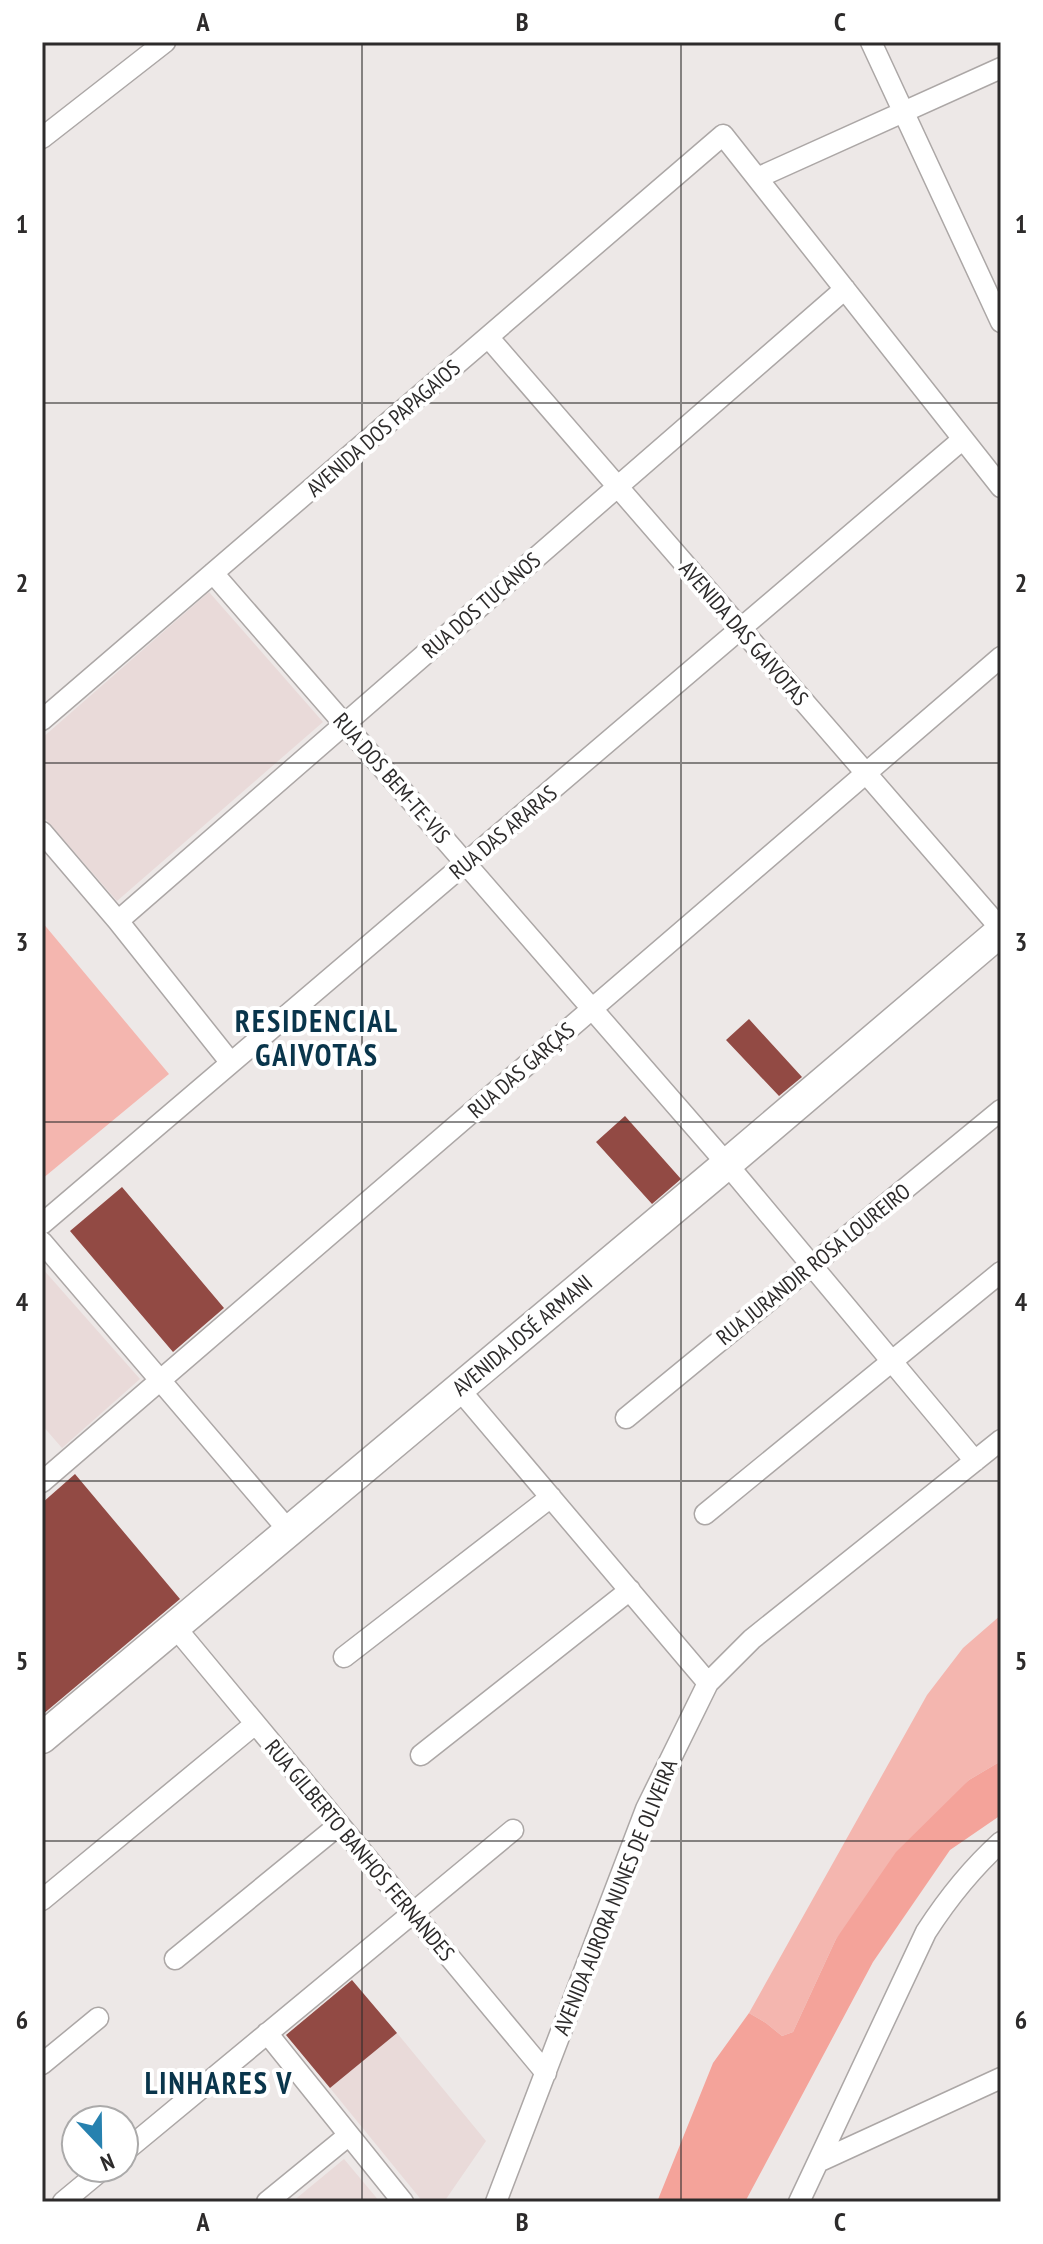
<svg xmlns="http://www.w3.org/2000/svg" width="1043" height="2244" font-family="'PT Sans Narrow',sans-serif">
<rect width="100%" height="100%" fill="#ede8e7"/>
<path fill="#e9dad9" d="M209 592 323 722 117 901 42 815V738Z
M42 1268 140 1379 62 1448 42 1425Z
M397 2033 486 2141 444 2202H423L330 2088Z
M344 2159 380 2202H292Z"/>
<path fill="#f4b6af" d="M42 922 169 1074 42 1179Z
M1001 1615V1761L969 1780 836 1939 793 2032 782 2036 766 2023 749 2013 927 1695 963 1648Z"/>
<path fill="#f4a39a" d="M1001 1761V1815L950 1850 873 1962 745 2202H657L713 2063 749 2013 766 2023 782 2036 793 2032 836 1939 896 1852 969 1780Z"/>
<path fill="#924a44" d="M749 1019 802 1077 779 1096 726 1040Z
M625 1116 681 1179 652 1204 596 1142Z
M122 1187 224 1308 173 1352 70 1231Z
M75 1474 180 1599 42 1715V1503Z
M352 1980 397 2033 330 2088 286 2035Z"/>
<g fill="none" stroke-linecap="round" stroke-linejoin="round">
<defs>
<path id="street" d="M871 42 1001 322
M42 138 165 42
M757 178 1001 68
M488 337 1001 929
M213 573 727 1164 975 1461
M42 720 723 135 1001 487
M42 832 118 921 231 1063
M118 921 845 289
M42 1224 963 439
M42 1242 289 1531
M459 1389 708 1683
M626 1418 1001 1110
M42 1482 1001 657
M705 1514 1001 1272
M175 1627 546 2073
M344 1657 551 1497
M421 1755 630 1590
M42 1900 255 1724
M175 1959 339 1825
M267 2033 403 2202
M42 2064 98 2018
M124 2152 513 1830
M818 2162 1001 2078
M63 2202 104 2168
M267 2202 349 2135
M496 2202 646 1809 708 1683 752 1639 1001 1440
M799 2202 926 1932C948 1898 971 1869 1001 1842"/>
<path id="secondary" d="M42 1738 727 1164 1001 931"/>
</defs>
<use href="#street" stroke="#aca7a6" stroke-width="23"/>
<use href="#secondary" stroke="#aca7a6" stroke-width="33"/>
<use href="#street" stroke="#fff" stroke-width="20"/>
<use href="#secondary" stroke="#fff" stroke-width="30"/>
</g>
<path fill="none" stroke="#2d2b2b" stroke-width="2" stroke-opacity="0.55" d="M362 42V2202M681 42V2202M42 403H1001M42 763H1001M42 1122H1001M42 1481H1001M42 1841H1001"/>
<g text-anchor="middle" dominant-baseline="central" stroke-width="8" stroke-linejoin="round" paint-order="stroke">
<g font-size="22" fill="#2d2b2b" stroke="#fff">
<text transform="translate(383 428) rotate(-41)">AVENIDA DOS PAPAGAIOS</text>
<text transform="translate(481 605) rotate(-41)">RUA DOS TUCANOS</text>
<text transform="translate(744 633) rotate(49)">AVENIDA DAS GAIVOTAS</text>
<text transform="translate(392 778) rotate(49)">RUA DOS BEM-TE-VIS</text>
<text transform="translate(503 832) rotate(-40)">RUA DAS ARARAS</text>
<text transform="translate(521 1070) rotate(-41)">RUA DAS GARÇAS</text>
<text transform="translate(813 1264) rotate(-39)">RUA JURANDIR ROSA LOUREIRO</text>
<text transform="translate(522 1335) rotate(-40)">AVENIDA JOSÉ ARMANI</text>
<text transform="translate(360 1850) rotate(50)">RUA GILBERTO BANHOS FERNANDES</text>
<text transform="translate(615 1897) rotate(-68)">AVENIDA AURORA NUNES DE OLIVEIRA</text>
</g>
<g font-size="30" font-weight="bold" letter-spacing="2" fill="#09354b" stroke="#fff">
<text x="317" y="1020">RESIDENCIAL<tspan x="317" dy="34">GAIVOTAS</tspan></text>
<text x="219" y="2082">LINHARES V</text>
</g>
</g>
<rect width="1043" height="2244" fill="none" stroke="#ffffff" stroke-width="88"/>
<g transform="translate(100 2144) rotate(158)"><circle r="38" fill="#ffffff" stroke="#abaaaa" stroke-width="2"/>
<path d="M0-6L14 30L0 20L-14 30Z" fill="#2781af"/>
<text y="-12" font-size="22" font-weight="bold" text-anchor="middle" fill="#2d2b2b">N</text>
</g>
<rect x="44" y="44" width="955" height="2156" fill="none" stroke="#2d2b2b" stroke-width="3"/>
<g font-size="26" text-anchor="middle" font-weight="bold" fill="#2d2b2b">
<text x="203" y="31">A</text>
<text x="522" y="31">B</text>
<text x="840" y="31">C</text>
<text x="22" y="233">1</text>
<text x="1021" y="233">1</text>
<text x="22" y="592">2</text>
<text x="1021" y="592">2</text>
<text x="22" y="951">3</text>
<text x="1021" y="951">3</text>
<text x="22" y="1311">4</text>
<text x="1021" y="1311">4</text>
<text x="22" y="1670">5</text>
<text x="1021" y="1670">5</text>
<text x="22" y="2029">6</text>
<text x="1021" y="2029">6</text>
<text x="203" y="2231">A</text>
<text x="522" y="2231">B</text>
<text x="840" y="2231">C</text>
</g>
</svg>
